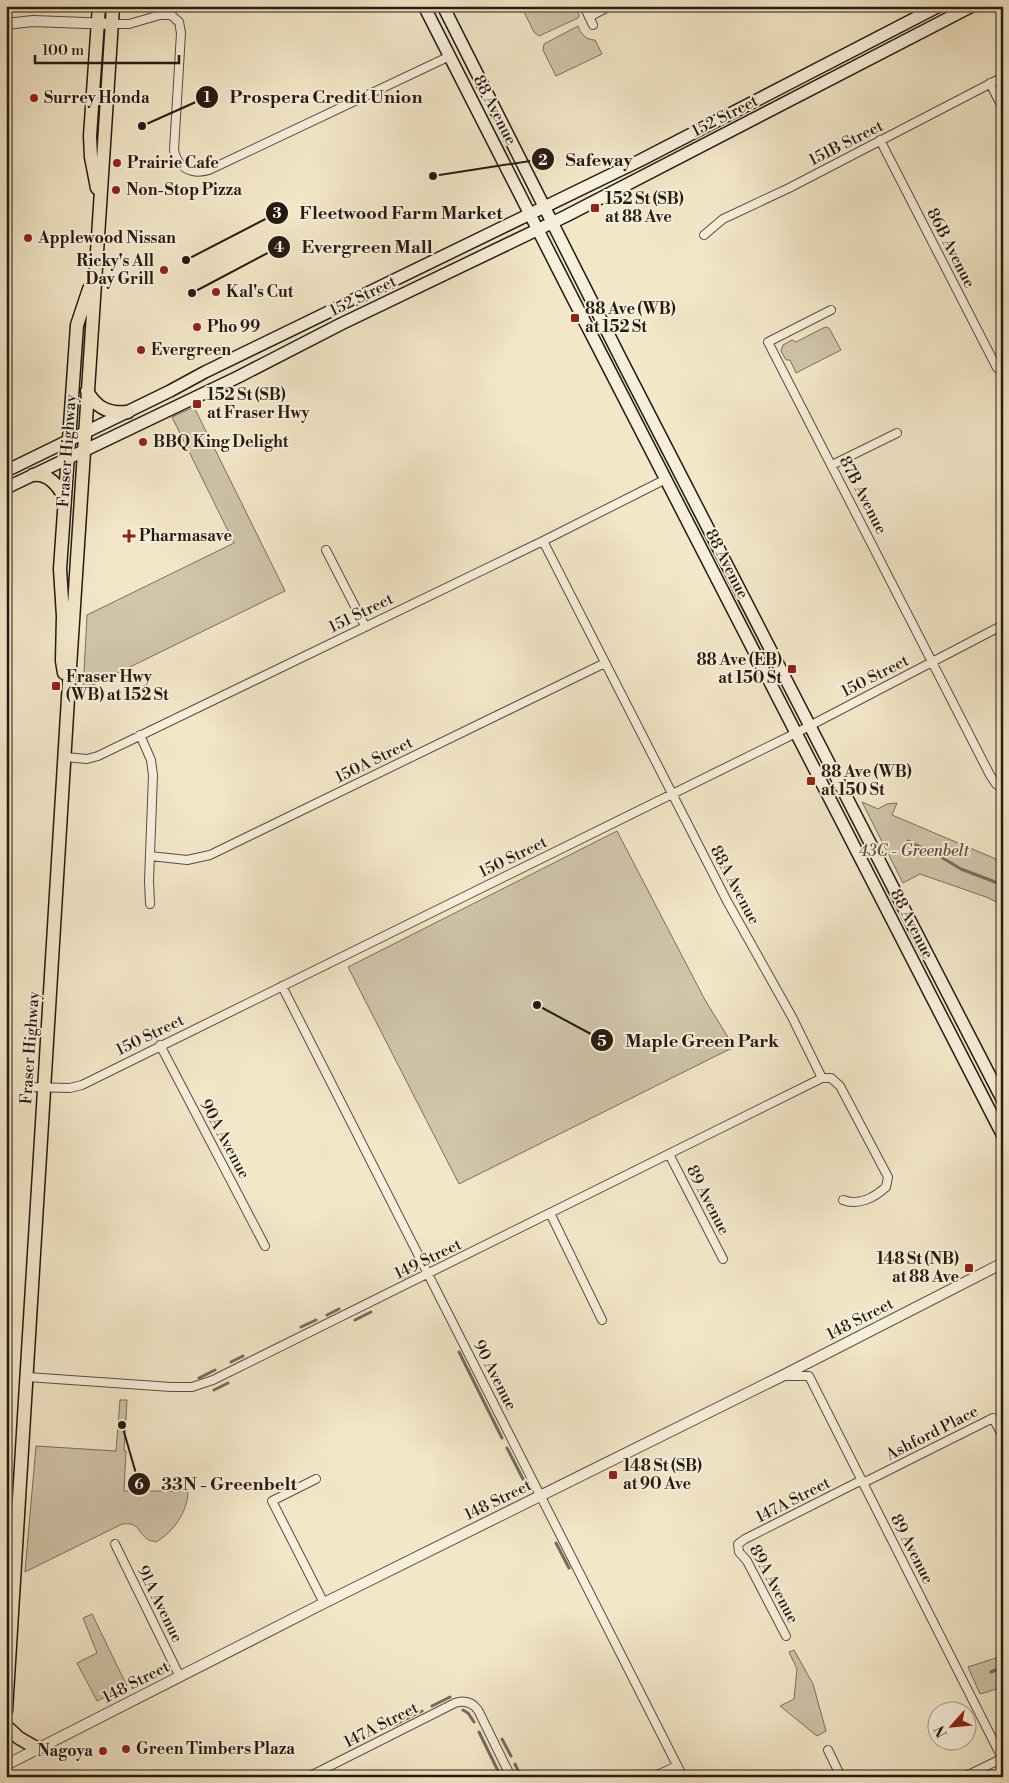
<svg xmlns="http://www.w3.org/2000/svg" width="1009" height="1783" font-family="'Libre Bodoni',serif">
<rect width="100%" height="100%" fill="#f3e7c8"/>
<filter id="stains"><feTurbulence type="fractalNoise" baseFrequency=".004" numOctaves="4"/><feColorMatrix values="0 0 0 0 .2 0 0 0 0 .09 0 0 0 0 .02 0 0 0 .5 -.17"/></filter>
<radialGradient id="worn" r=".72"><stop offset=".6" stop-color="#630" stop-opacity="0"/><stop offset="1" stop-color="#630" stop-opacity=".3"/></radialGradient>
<path fill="#d0c4a9" stroke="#7a6f5d" d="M530 6H576L579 15 578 18 539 36 534 32 523 10Z
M578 26C581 34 586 40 595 40L602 54 556 76 543 50 544 44Z
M825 327 829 328 841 350 796 373 790 360H786L781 351 783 345 792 340 796 342Z
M194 407 285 591 83 690 87 615 234 543 172 417Z
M862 802 878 809 887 804 897 803 892 815 1003 862V905L986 897 920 874 903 883Z
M617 831 705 1000 734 1047 459 1184 348 967Z
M120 1400H127L124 1451H126L124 1491H188C188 1512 173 1532 156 1542 153 1541 150 1541 147 1539 137 1531 139 1522 122 1524L25 1572 36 1446 116 1451Z
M92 1614 127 1686 97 1701 77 1663 97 1653 83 1618Z
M794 1650 813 1684 826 1731 817 1736 780 1706 794 1699 797 1669 789 1652Z
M1003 1653V1687L980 1694 968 1667 999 1657Z"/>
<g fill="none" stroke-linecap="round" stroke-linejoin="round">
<path stroke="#776b5a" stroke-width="3" d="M908 841 941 857 961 869 1003 885
M219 1137 227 1151
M402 1278 416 1271
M327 1315 339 1309
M355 1320 371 1312
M301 1327 316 1320
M459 1352 502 1438
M231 1362 243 1356
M199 1378 215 1370
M214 1390 228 1383
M507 1448 523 1479
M556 1543 569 1568
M991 1672 1003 1667
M432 1706 450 1697
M463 1710 468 1713 474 1722
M394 1725 422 1711
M479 1732 501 1777
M502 1739 511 1756
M515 1764 521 1777
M40 1775V1777
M289 1777 298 1772"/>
<defs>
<path id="minor" d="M584 6 593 25
M589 17 610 6
M112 24H129L160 15H171L179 22 181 33 174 150C177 168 192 175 209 170L450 56
M990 83 1003 109
M880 140 997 368
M704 235 723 219 789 188 1003 77
M831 310 768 342 990 775 996 784 1003 789
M832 465 897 433
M543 541 727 901 792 1017 822 1078
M326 550 365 626
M140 735 151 760 153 775 149 881 150 904
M65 757 87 759 98 756 543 541 666 479
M150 856 187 860 210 855 605 663
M282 986 683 1777
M160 1045 265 1246
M29 1087 70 1088 82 1085 796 733 1003 625
M669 1154 723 1259
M550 1213 602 1320
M784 1376H809L1002 1758
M27 1377 171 1387H192L213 1380 822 1078H831L840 1086 888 1177 886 1187C874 1198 858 1206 843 1200
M316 1479 272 1501 324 1603
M863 1483 993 1418 1003 1437
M115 1544 180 1677
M786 1636 747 1561 739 1552 738 1544 745 1539 862 1480
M828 1750 841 1777
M308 1777 455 1703C464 1700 472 1702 478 1710L511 1777
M653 1777 677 1766
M964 1777 1003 1758"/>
<path id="tertiary" d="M6 24 33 21 112 24
M6 1765 324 1603 782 1376 1003 1263"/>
<path id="secondary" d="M424 6 569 291 1003 1136
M443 6 623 363 1003 1101
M6 471 170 391 205 372 641 160 939 6
M6 488 238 377 341 324 566 216 972 6"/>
<path id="primary" d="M97 188 91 157 90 136 99 6
M87 391C96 408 109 414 128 412
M33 475C49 473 58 486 65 498
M64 673 62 661 63 616 60 569 77 325 89 289
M6 1711 68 698 113 6
M6 1726 19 1738 38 1749"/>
</defs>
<use href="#minor" stroke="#584d3f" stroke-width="10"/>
<use href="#tertiary" stroke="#584d3f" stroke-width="12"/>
<use href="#secondary" stroke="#251a11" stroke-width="14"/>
<use href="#primary" stroke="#251a11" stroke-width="15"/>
<use href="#minor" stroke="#f7efdb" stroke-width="8"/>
<use href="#tertiary" stroke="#f7efdb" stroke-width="10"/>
<use href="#secondary" stroke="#f7efdb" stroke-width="11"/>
<use href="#primary" stroke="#f3e7c8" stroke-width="12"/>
</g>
<g fill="#8f2418" stroke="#f7efdb" stroke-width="2">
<circle cx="34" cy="98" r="5"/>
<circle cx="117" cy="163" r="5"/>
<circle cx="116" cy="190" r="5"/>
<rect x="590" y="203" width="10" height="10" rx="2.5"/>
<circle cx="28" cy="238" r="5"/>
<circle cx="164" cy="270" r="5"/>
<circle cx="216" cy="292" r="5"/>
<rect x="570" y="313" width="10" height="10" rx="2.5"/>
<circle cx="197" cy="327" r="5"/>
<circle cx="141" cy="350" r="5"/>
<rect x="192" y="399" width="10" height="10" rx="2.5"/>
<circle cx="143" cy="442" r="5"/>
<path d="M126.5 528.5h5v5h5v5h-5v5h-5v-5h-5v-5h5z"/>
<rect x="787" y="664" width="10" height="10" rx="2.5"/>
<rect x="51" y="681" width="10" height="10" rx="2.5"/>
<rect x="806" y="776" width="10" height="10" rx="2.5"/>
<rect x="964" y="1263" width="10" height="10" rx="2.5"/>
<rect x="608" y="1470" width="10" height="10" rx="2.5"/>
<circle cx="126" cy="1749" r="5"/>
<circle cx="103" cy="1751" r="5"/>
</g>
<g text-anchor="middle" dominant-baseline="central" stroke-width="4" stroke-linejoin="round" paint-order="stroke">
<g font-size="16" font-weight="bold" fill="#251a11" stroke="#f7efdb" text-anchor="start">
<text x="44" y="98">Surrey Honda</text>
<text x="127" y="163">Prairie Cafe</text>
<text x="126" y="190">Non-Stop Pizza</text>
<text x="605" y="199">152 St (SB)<tspan x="605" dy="18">at 88 Ave</tspan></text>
<text x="38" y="238">Applewood Nissan</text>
<text x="154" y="261" text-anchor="end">Ricky's All<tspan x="154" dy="18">Day Grill</tspan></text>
<text x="226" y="292">Kal's Cut</text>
<text x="585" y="309">88 Ave (WB)<tspan x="585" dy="18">at 152 St</tspan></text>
<text x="207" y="327">Pho 99</text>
<text x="151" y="350">Evergreen</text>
<text x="207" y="395">152 St (SB)<tspan x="207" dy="18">at Fraser Hwy</tspan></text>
<text x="153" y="442">BBQ King Delight</text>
<text x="139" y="536">Pharmasave</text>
<text x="782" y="660" text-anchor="end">88 Ave (EB)<tspan x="782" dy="18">at 150 St</tspan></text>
<text x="66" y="677">Fraser Hwy<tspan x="66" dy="18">(WB) at 152 St</tspan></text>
<text x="821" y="772">88 Ave (WB)<tspan x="821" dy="18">at 150 St</tspan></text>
<text x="959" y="1259" text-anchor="end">148 St (NB)<tspan x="959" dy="18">at 88 Ave</tspan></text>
<text x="623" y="1466">148 St (SB)<tspan x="623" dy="18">at 90 Ave</tspan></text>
<text x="136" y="1749">Green Timbers Plaza</text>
<text x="93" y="1751" text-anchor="end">Nagoya</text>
</g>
<g font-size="16" fill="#251a11" stroke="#f7efdb">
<text transform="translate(495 110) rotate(63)">88 Avenue</text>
<text transform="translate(725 116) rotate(-27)">152 Street</text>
<text transform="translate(846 143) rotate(-27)">151B Street</text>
<text transform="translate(951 248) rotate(63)">86B Avenue</text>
<text transform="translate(363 296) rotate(-26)">152 Street</text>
<text transform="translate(67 451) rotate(-86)">Fraser Highway</text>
<text transform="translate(863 495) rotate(63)">87B Avenue</text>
<text transform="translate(727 564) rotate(63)">88 Avenue</text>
<text transform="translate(361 613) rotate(-26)">151 Street</text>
<text transform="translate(875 676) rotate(-27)">150 Street</text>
<text transform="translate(374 760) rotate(-26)">150A Street</text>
<text transform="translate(513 857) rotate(-26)">150 Street</text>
<text transform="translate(735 885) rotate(62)">88A Avenue</text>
<text transform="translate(912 924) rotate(63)">88 Avenue</text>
<text transform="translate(150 1035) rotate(-26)">150 Street</text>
<text transform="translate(30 1048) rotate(-86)">Fraser Highway</text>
<text transform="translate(225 1139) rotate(62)">90A Avenue</text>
<text transform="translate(708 1200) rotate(63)">89 Avenue</text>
<text transform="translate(428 1259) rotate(-26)">149 Street</text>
<text transform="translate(860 1319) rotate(-27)">148 Street</text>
<text transform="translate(495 1375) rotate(63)">90 Avenue</text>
<text transform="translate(932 1433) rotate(-27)">Ashford Place</text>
<text transform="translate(498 1500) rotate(-26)">148 Street</text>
<text transform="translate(793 1500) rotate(-27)">147A Street</text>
<text transform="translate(912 1549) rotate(63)">89 Avenue</text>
<text transform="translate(774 1584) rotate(62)">89A Avenue</text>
<text transform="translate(160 1604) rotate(64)">91A Avenue</text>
<text transform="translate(136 1682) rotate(-27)">148 Street</text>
<text transform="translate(381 1725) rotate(-27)">147A Street</text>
</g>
<g font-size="16" font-style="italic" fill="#584d3f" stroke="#f7efdb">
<text x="914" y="851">43C - Greenbelt</text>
</g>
</g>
<path fill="none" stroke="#251a11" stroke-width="2" d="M142 126L207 97M433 176L543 159M186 260L277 213M192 293L279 247M537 1005L602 1040M122 1425L139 1484"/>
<g fill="#251a11" stroke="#f7efdb" stroke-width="2">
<circle cx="142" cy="126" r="5"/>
<circle cx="433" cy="176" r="5"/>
<circle cx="186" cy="260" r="5"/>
<circle cx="192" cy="293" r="5"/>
<circle cx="537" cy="1005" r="5"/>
<circle cx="122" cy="1425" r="5"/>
<circle cx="207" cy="97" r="12"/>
<circle cx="543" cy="159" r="12"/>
<circle cx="277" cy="213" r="12"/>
<circle cx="279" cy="247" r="12"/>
<circle cx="602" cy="1040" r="12"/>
<circle cx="139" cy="1484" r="12"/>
</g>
<g font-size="15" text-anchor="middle" font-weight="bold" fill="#fff">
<text x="207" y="102">1</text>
<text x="543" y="165">2</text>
<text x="277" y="218">3</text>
<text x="279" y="252">4</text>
<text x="602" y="1046">5</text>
<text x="139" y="1489">6</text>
</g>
<g font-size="18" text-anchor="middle" font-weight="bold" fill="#251a11" stroke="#f7efdb" stroke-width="4" stroke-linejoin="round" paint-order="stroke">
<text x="326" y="103">Prospera Credit Union</text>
<text x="599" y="166">Safeway</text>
<text x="401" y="219">Fleetwood Farm Market</text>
<text x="367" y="253">Evergreen Mall</text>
<text x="702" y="1047">Maple Green Park</text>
<text x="229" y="1490">33N - Greenbelt</text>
</g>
<rect width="1009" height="1783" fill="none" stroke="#f3e7c8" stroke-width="25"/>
<rect x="8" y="8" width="994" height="1768" fill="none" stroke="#251a11" stroke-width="2.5"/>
<rect x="12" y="12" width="984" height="1758" fill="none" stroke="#251a11"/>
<g transform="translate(952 1726) rotate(243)"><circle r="24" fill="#f7efdb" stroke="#a39a8a"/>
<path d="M0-4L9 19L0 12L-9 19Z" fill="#8f2418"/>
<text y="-8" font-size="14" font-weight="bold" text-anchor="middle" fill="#251a11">N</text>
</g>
<path d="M35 55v8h144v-8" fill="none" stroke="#251a11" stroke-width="2.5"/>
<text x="42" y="55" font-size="15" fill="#251a11" stroke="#f7efdb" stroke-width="4" paint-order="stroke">100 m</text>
<rect width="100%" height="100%" filter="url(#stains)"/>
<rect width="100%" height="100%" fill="url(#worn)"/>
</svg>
